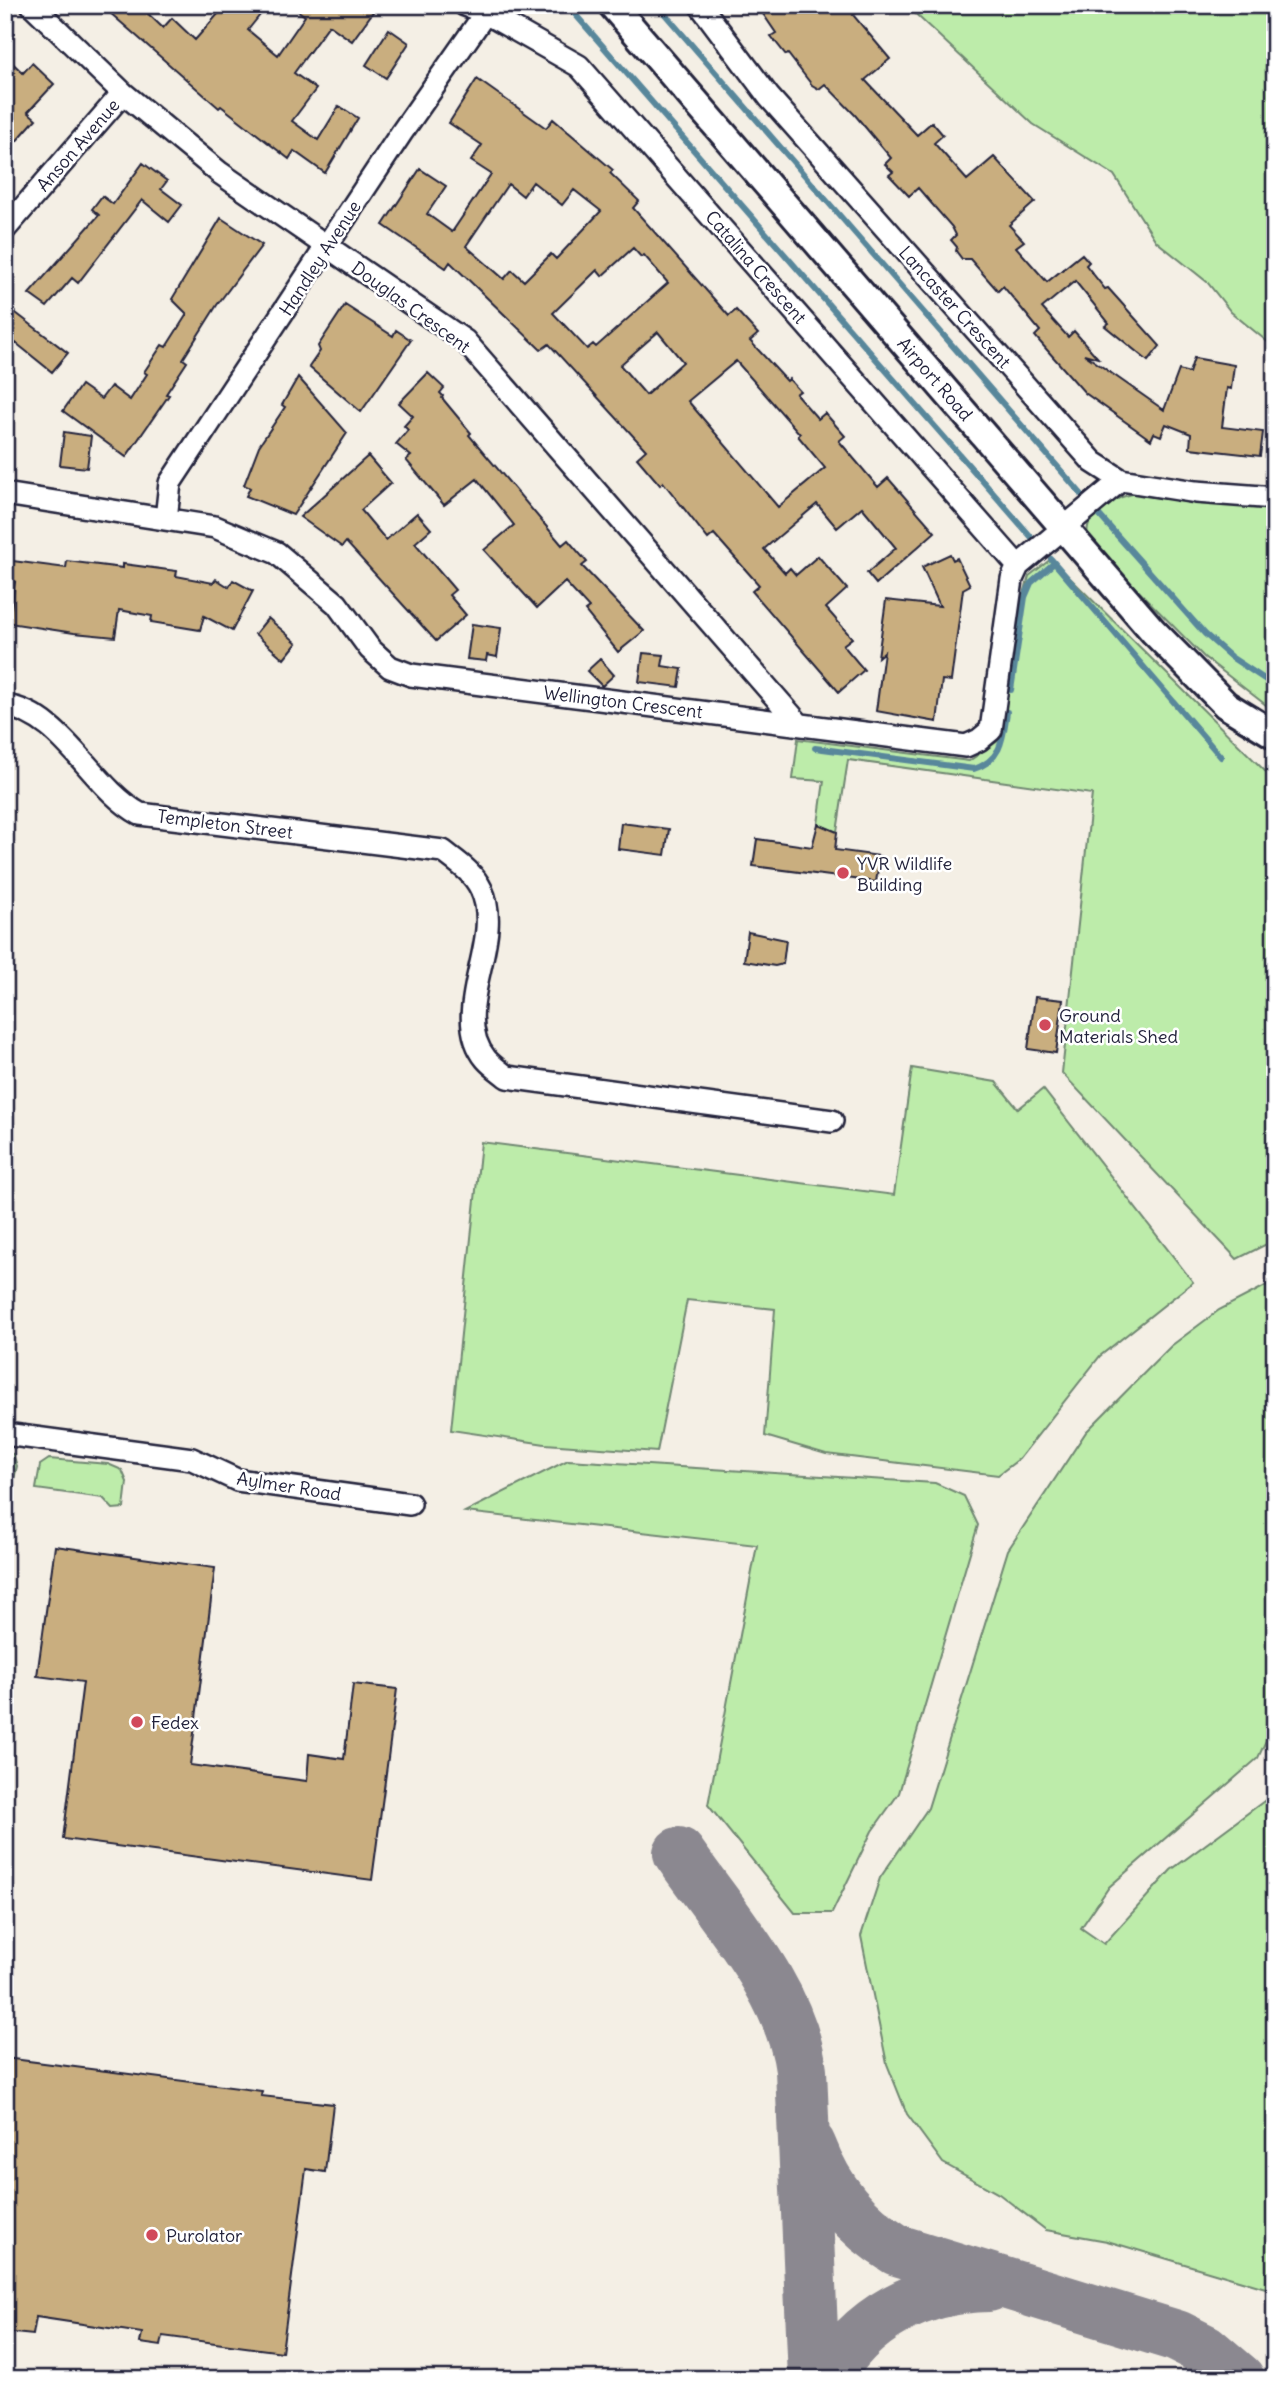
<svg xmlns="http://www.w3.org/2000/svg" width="1280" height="2384" font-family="Delius,sans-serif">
<rect width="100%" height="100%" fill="#f4efe5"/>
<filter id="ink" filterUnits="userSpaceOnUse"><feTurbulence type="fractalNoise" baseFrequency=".0143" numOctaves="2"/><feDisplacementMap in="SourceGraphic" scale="14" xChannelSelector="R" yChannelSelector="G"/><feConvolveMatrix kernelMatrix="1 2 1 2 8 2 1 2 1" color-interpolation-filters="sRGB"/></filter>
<g filter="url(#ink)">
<path fill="#bdecaa" stroke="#708772" stroke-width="2" d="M906 5H1275V348L1231 312 1207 282 1156 241 1114 175 1033 124Z
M1143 492 1275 506V712L1204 657 1089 541C1079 512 1119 495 1143 492Z
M1051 559 1275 781V1240L1237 1259 1062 1073 1092 794 848 760 837 832 818 824 824 781 793 779 798 739 969 761 998 741 1015 627 1029 576Z
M912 1068 996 1082 1018 1109 1043 1089 1193 1282 1100 1356 1019 1459 998 1475 826 1454 765 1436 775 1309 687 1300 657 1452 545 1444 451 1430 481 1142 894 1195Z
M1275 1281V1721L1258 1758 1109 1887 1081 1928 1104 1944 1171 1870 1275 1793V2273L1269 2289 1107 2241 1046 2230 999 2194 943 2163 907 2114 887 2064 861 1936 880 1878 928 1808 1008 1550 1086 1432 1171 1346 1219 1310Z
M5 1453 13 1454 17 1466 14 1479 5 1485Z
M49 1459 108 1464 122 1470 127 1482 124 1508 113 1509 103 1498 36 1489 40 1465Z
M568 1460 935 1483 964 1496 978 1525 899 1793 872 1831 832 1913H795L708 1805 757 1545 465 1512Z"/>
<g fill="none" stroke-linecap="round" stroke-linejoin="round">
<path stroke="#59879b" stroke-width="6" d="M567 5 1034 540
M657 5 1083 496
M1099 515 1205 634 1231 657 1275 686
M1051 559 1221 757
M1011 690 1025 597 1031 583 1054 563
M815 748 974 769C1002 760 1003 738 1007 712"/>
<path stroke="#8b8890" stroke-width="52" d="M679 1853C724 1918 791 1990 801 2070L814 2379
M810 2145C828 2192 855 2224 897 2250L1177 2336 1205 2350 1239 2379
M827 2379C860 2318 922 2287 989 2286"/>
</g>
<path fill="#c9ae7f" stroke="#22223b" stroke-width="2" fill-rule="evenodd" d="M101 5H139L163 28 172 18 195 40 226 5H268L248 30 278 55 305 16 290 5H363L373 12 352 41 329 25 294 73 316 89 292 121 318 140 339 106 358 118 325 173 294 151 289 159 221 106 219 108Z
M757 5H866L853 15 890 59 865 80 917 135 932 122 943 135 934 143 967 180 994 157 1035 202 1009 225 1024 241 1016 247 1047 282 1082 254 1089 262 1086 265 1105 289 1108 288 1160 346 1148 361 1105 326 1109 323 1075 281 1042 308 1068 337 1074 331 1098 358 1084 354 1164 410 1179 370 1189 373 1194 358 1234 365 1231 389 1227 388 1222 427 1263 432 1260 456 1190 448 1191 434 1166 424 1161 436 1154 433 1151 440 1085 393 1040 342 1035 336 1040 331 1003 286 998 291 970 259H962L956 251 957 247 951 240 956 235 952 227 918 188 909 196 889 175 893 172 885 164 891 158 855 115 825 84 819 89 812 85 788 54 786 55 771 36 776 33Z
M389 29 409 43 386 78 366 65Z
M5 56 23 73 32 63 54 84 28 112 36 119 5 154Z
M477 79 546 128 553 119 613 170 610 173 639 201 633 208 729 316 736 310 758 334 750 341 787 381 789 379 800 391 796 394 818 419 825 413 845 436 839 441 878 487 888 478 935 532 876 584 867 573 896 548 862 507 837 528 817 504 764 549 785 573 790 568 796 575 818 556 847 589 826 608 852 638 843 645 864 670 839 692 752 591 759 585 714 534 708 539 663 482 660 485 637 458 646 450 549 344 541 350 450 262 446 268 383 225 420 169 446 186 427 214 452 232 491 174 471 161 482 145 449 123ZM533 182 562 205 574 190 601 211 556 259 551 254 524 281 512 270 504 279 466 246 508 184 523 196ZM633 248 641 257 644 255 668 283 596 347 593 344 587 349 553 313 597 270 602 276ZM658 332 683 362 646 395 620 365ZM736 361 800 434 798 436 825 468 778 507 688 401Z
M143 163 167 181 161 189 182 205 169 222 142 200 78 283 72 278 47 307 29 294 99 215 92 209 102 196 113 204Z
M221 218 262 245 217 305 183 359 187 362 166 394 169 395 126 457 63 411 81 385 101 399 111 386 130 400 147 374 144 372 162 345 166 347 187 314 172 299Z
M345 305 393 336 396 330 411 340 361 412 309 367 320 351 318 346Z
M12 310 68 353 52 372 16 343 5 354V318Z
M428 373 444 388 440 393 443 396 442 398 471 433 469 435 562 545 568 540 587 562 582 566 644 631 618 652 585 611 589 608 565 582 537 608 484 550 514 525 477 479 444 505 406 460 411 456 396 444 408 430 404 426 413 416 399 403Z
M298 377 347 433 293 515 246 496 250 488 244 485 259 446 285 407 282 405Z
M64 432 91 436 87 468 60 465Z
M368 456 391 483 361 510 386 540 417 513 431 529 415 543 455 590 449 595 466 615 436 641 346 542 342 547 300 517Z
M950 554 953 560 957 558 970 585 963 589 951 681 942 680 937 722 876 711 884 652 878 657 886 600 940 606 922 567Z
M5 560 66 568 67 561 123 568V564L161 569 177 571 176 576 213 583 216 579 229 587 233 580 253 591 232 631 204 616 200 630 151 622 152 616 119 610 115 637 74 633 9 623 15 582 5 581Z
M268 618 297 643 284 659 255 634Z
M472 624 501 628 497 657 487 655 486 661 467 659Z
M643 653 664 655 662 666 682 669 679 687 639 682Z
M600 659 614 675 602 686 587 671Z
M621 823 669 829 665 855 618 849Z
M818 824 837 832 835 850 880 856 876 882 753 866 757 839 812 847Z
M748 932 786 940 783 964 775 966 744 961Z
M1035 997 1063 1000 1056 1053 1028 1049Z
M55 1546 215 1568 190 1765 307 1781 309 1754 344 1759 353 1684 397 1689 372 1880 63 1839 83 1682 37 1676Z
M5 2058 262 2091 261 2096 333 2104 325 2172 306 2169 282 2352 163 2336 161 2346 140 2343 142 2333 36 2317 33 2335 5 2332Z"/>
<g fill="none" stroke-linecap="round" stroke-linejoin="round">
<defs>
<path id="minor" d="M32 5 123 93 220 173 465 341 798 723
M465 5 484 12 579 66 1018 566
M700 5 769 97 1093 462 1121 480 1196 492 1275 498
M5 229 123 93
M5 494 215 527 277 553 337 604 370 649 390 667 411 675 966 746 979 740 991 730 1012 579 1018 566 1121 480
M166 519 170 483 402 132 491 5
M5 706C63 714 90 786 140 814L443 851C457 862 473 872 481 889 506 941 447 1011 486 1059 492 1066 500 1071 507 1077L832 1121
M5 1434 192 1459 237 1480 410 1504"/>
<path id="tertiary" d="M612 5 1153 631 1226 705 1275 735"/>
</defs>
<use href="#minor" stroke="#22223b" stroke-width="26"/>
<use href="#tertiary" stroke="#22223b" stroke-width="32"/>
<use href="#minor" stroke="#fff" stroke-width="21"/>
<use href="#tertiary" stroke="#fff" stroke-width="26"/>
</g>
</g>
<g fill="#d1495b" stroke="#fff" stroke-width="2.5">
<circle cx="843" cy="873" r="7"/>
<circle cx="1045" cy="1025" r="7"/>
<circle cx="137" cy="1722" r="7"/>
<circle cx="152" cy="2235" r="7"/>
</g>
<g text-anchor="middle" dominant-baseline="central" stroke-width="5" stroke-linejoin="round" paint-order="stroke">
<g font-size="18" fill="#22223b" stroke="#fff">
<text transform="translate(78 145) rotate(-49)">Anson Avenue</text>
<text transform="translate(320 258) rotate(-57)">Handley Avenue</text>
<text transform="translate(756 267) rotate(49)">Catalina Crescent</text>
<text transform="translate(411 307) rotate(36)">Douglas Crescent</text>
<text transform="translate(955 307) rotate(48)">Lancaster Crescent</text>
<text transform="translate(935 379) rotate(49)">Airport Road</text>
<text transform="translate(623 702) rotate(7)">Wellington Crescent</text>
<text transform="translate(225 824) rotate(7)">Templeton Street</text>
<text transform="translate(289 1486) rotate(9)">Aylmer Road</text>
</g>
<g font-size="18" fill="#22223b" stroke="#fff" text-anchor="start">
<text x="857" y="863">YVR Wildlife<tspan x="857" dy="21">Building</tspan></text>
<text x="1059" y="1015">Ground<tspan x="1059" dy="21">Materials Shed</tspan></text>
<text x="151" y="1722">Fedex</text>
<text x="166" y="2235">Purolator</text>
</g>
</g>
<rect width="1280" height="2384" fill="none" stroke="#fff" stroke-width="28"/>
<rect x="14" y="14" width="1252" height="2356" fill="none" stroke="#22223b" stroke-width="2.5" filter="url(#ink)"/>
</svg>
